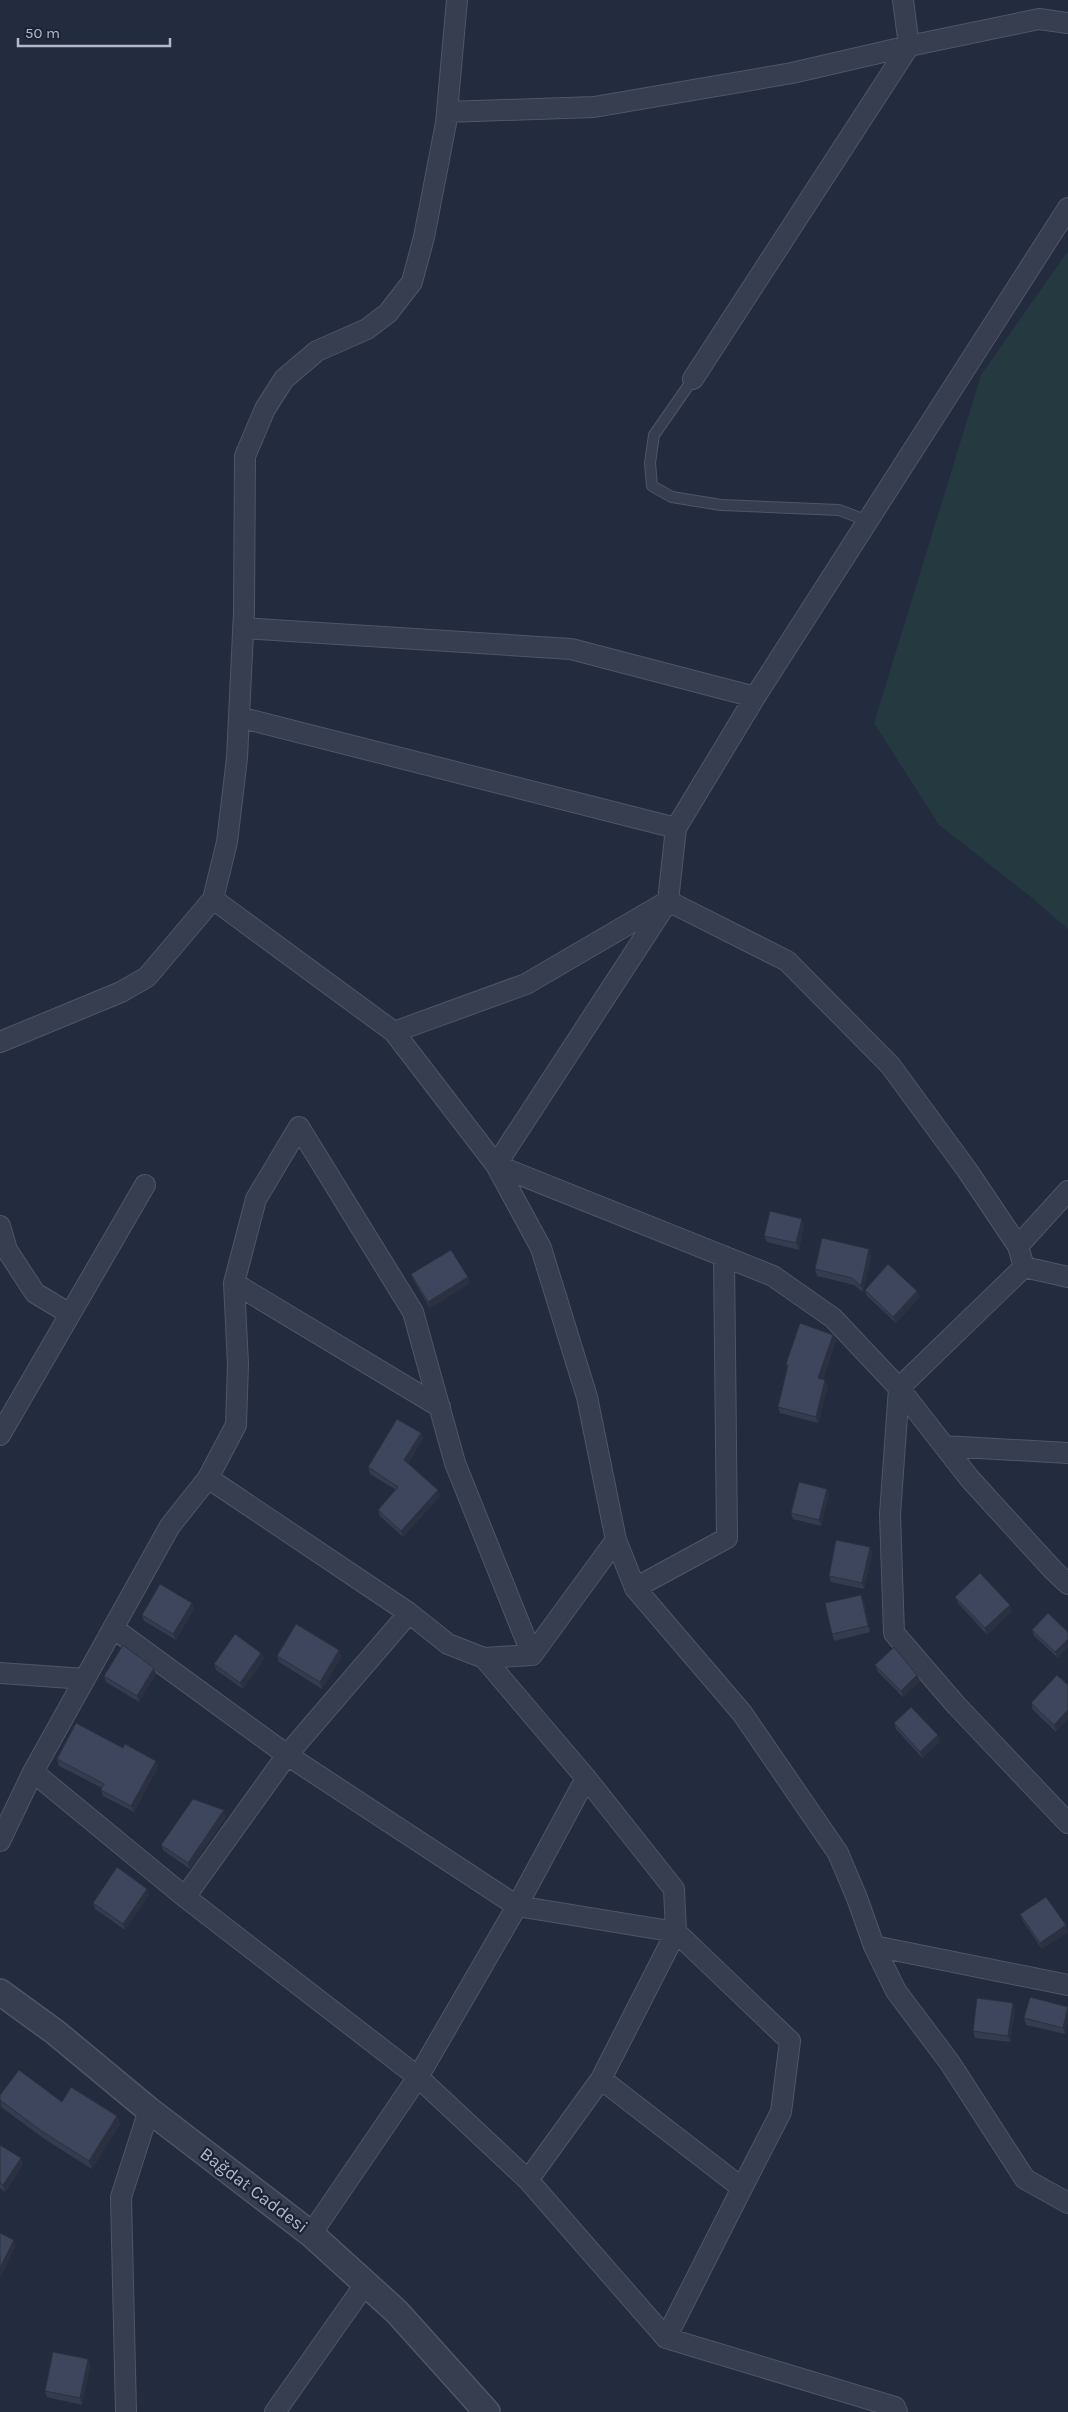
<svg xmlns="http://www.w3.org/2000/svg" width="1068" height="2412" font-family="Karla,sans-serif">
<rect width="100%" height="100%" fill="#232b3f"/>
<path fill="#253940" d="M1068 251V929L1031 897 939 825 874 723 981 375Z"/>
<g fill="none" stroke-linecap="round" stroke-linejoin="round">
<defs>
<path id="service" d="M693 379 654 435 650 463 652 486 672 497 721 505 839 510 868 521"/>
<path id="minor" d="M447 112 594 107 792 73 909 46 1039 19 1068 23
M693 379 909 46 903 0
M243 628 571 649 755 697
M239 717 676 828
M213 899 394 1032 496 1165 541 1248 587 1397 616 1540 635 1588 742 1713 838 1853 857 1898 874 1946 896 1991 950 2063 1025 2179 1068 2203
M394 1032 526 984 668 901 676 828 755 697 1068 208
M0 1042 121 992 147 977 213 899 227 842 237 758 244 612 245 456 265 409 284 379 317 351 367 329 388 313 412 282 424 237 446 123 457 0
M496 1165 668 901 787 961 890 1065 967 1170 1018 1246 1024 1267
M496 1165 773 1276 833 1318 899 1388 970 1479 1054 1571 1068 1584
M0 1226 7 1250 35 1293 70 1314
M1018 1246 1068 1191
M1024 1267 899 1388 890 1514 894 1633 956 1705 1068 1823
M1024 1267 1068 1277
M234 1283 440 1407
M0 1435 145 1185
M944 1446 1068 1453
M208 1478 409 1613 448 1644 484 1658 532 1655 616 1540
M635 1588 727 1538 724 1256
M113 1628 287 1755 409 1613
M484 1658 586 1778 674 1889 676 1932 790 2041 781 2112 742 2188
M0 1673 85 1679
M33 1772 185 1897 418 2077 528 2180 666 2338 895 2407 897 2412
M0 1841 33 1772 170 1526 208 1478 236 1425 238 1364 234 1283 256 1199 299 1127 413 1312 455 1463 532 1655
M185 1897 287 1755 517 1906 676 1932 601 2079 528 2180
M874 1946 1068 1985
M601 2079 742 2188 666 2338
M311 2234 418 2077 517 1906 586 1778
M126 2412 121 2197 149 2110
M275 2412 366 2283"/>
<path id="tertiary" d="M0 1992 55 2032 149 2110 311 2234 397 2312 487 2412"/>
</defs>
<use href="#service" stroke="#4f5667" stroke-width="12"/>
<use href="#minor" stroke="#4f5667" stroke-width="22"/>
<use href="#tertiary" stroke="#4f5667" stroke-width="28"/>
<use href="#service" stroke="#373e4f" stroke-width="10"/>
<use href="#minor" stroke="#373e4f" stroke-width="20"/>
<use href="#tertiary" stroke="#373e4f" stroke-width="25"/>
</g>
<path fill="#343c4f" d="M804 1225 799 1250 767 1242 764 1236Z
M869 1249 871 1256 863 1292 854 1285 817 1276 815 1269Z
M411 1274 470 1283 430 1308 414 1281Z
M865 1290 917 1291 920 1297 896 1323 867 1296Z
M833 1335 836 1341 823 1379 828 1386 818 1423 780 1413 778 1407 787 1368 786 1364Z
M421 1433 423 1439 408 1463 438 1490 440 1496 403 1537 380 1516 378 1510 396 1490 370 1474 368 1467Z
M827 1489 829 1495 821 1526 793 1519 791 1513Z
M870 1547 872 1553 864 1589 831 1582 829 1576Z
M955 1597 1012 1611 987 1635 958 1603Z
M864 1601 870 1632 834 1641 832 1634Z
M192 1603 194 1609 176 1640 144 1621 142 1615Z
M1032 1630 1068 1632 1058 1658 1034 1636Z
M339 1650 341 1657 322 1689 279 1662 277 1656Z
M261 1653 264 1659 243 1689 216 1670 214 1664Z
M875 1665 917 1675 920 1681 903 1697 878 1672Z
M156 1674 139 1702 106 1682 104 1676Z
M1057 1675 1056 1732 1033 1710 1031 1703Z
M894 1723 940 1742 922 1758 896 1729Z
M123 1748 156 1761 158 1767 134 1812 103 1796 101 1790 102 1788 59 1766 57 1759Z
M226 1817 190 1869 164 1851 161 1845Z
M147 1889 149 1895 125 1930 95 1909 93 1903Z
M1020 1914 1066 1925 1068 1932 1042 1949 1023 1921Z
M1068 2007 1065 2034 1026 2025 1024 2018Z
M1015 2009 1010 2042 975 2038 973 2031Z
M0 2095 62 2102 117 2116 120 2124 92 2169 46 2140 1 2107Z
M0 2145 23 2164 5 2192 0 2188Z
M88 2359 90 2366 82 2405 47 2397 45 2391Z"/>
<path fill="#2b3140" d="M802 1219 804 1225 799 1250 796 1243Z
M869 1249 871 1256 863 1292 861 1286Z
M468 1277 470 1283 430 1308 428 1302Z
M917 1291 920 1297 896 1323 893 1317Z
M833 1335 836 1341 821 1384 818 1378Z
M825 1380 828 1386 818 1423 816 1417Z
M421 1433 423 1439 407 1466 404 1460Z
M827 1489 829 1495 821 1526 819 1520Z
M438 1490 440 1496 403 1537 401 1531Z
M870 1547 872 1553 864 1589 862 1583Z
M861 1595 864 1601 870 1632 868 1626Z
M192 1603 194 1609 176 1640 173 1634Z
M1010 1605 1012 1611 987 1635 985 1628Z
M1068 1639V1647L1058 1658 1055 1652Z
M339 1650 341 1657 322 1689 320 1682Z
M261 1653 264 1659 243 1689 240 1683Z
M154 1668 156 1674 139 1702 137 1696Z
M917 1675 920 1681 903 1697 901 1691Z
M1068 1710V1719L1056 1732 1054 1725Z
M938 1735 940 1742 922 1758 920 1752Z
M156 1761 158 1767 134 1812 131 1806Z
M224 1810 226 1817 190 1869 188 1863Z
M147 1889 149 1895 125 1930 123 1924Z
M1066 1925 1068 1932 1042 1949 1040 1943Z
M1013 2003 1015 2009 1010 2042 1008 2036Z
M1068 2007V2022L1065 2034 1063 2028Z
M117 2116 120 2124 92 2169 89 2161Z
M21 2158 23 2164 5 2192 3 2185Z
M14 2240 16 2246 0 2279V2268Z
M88 2359 90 2366 82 2405 80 2398Z"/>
<path fill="#3d465c" stroke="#2b3140" d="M770 1211 802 1219 796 1243 764 1236Z
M822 1238 869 1249 861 1286 852 1278 815 1269Z
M451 1250 468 1277 428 1302 411 1274Z
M888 1264 917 1291 893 1317 865 1290Z
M800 1323 833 1335 818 1378 825 1380 816 1417 778 1407 788 1365 786 1364Z
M397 1419 421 1433 404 1460 438 1490 401 1531 378 1510 398 1487 368 1467Z
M799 1482 827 1489 819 1520 791 1513Z
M836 1540 870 1547 862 1583 829 1576Z
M980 1573 1010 1605 985 1628 955 1597Z
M160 1584 192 1603 173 1634 142 1615Z
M861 1595 868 1626 832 1634 825 1603Z
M1048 1613 1068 1632V1639L1055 1652 1032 1630Z
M296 1624 339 1650 320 1682 277 1656Z
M235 1634 261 1653 240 1683 214 1664Z
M123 1645 154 1668 137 1696 104 1676Z
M894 1647 917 1675 901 1691 875 1665Z
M1057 1675 1068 1685V1710L1054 1725 1031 1703Z
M911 1707 938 1735 920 1752 894 1723Z
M76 1723 123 1748 125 1744 156 1761 131 1806 101 1790 104 1784 57 1759Z
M193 1799 224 1810 188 1863 161 1845Z
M117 1867 147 1889 123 1924 93 1903Z
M1046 1897 1066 1925 1040 1943 1020 1914Z
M1030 1997 1068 2007 1063 2028 1024 2018Z
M977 1998 1013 2003 1008 2036 973 2031Z
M19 2070 62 2102 71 2087 117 2116 89 2161 43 2132 0 2100V2095Z
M0 2145 21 2158 3 2185 0 2183Z
M0 2233 14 2240 0 2268Z
M53 2352 88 2359 80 2398 45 2391Z"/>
<g text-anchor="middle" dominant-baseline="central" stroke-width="4.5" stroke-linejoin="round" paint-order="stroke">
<g font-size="18" fill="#b3b9ca" stroke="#1c2334">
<text transform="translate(254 2190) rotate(37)">Bağdat Caddesi</text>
</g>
</g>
<path d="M18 38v8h152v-8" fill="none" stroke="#b3b9ca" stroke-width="2.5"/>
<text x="25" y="38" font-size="15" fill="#b3b9ca" stroke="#1c2334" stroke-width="4" paint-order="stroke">50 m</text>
</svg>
